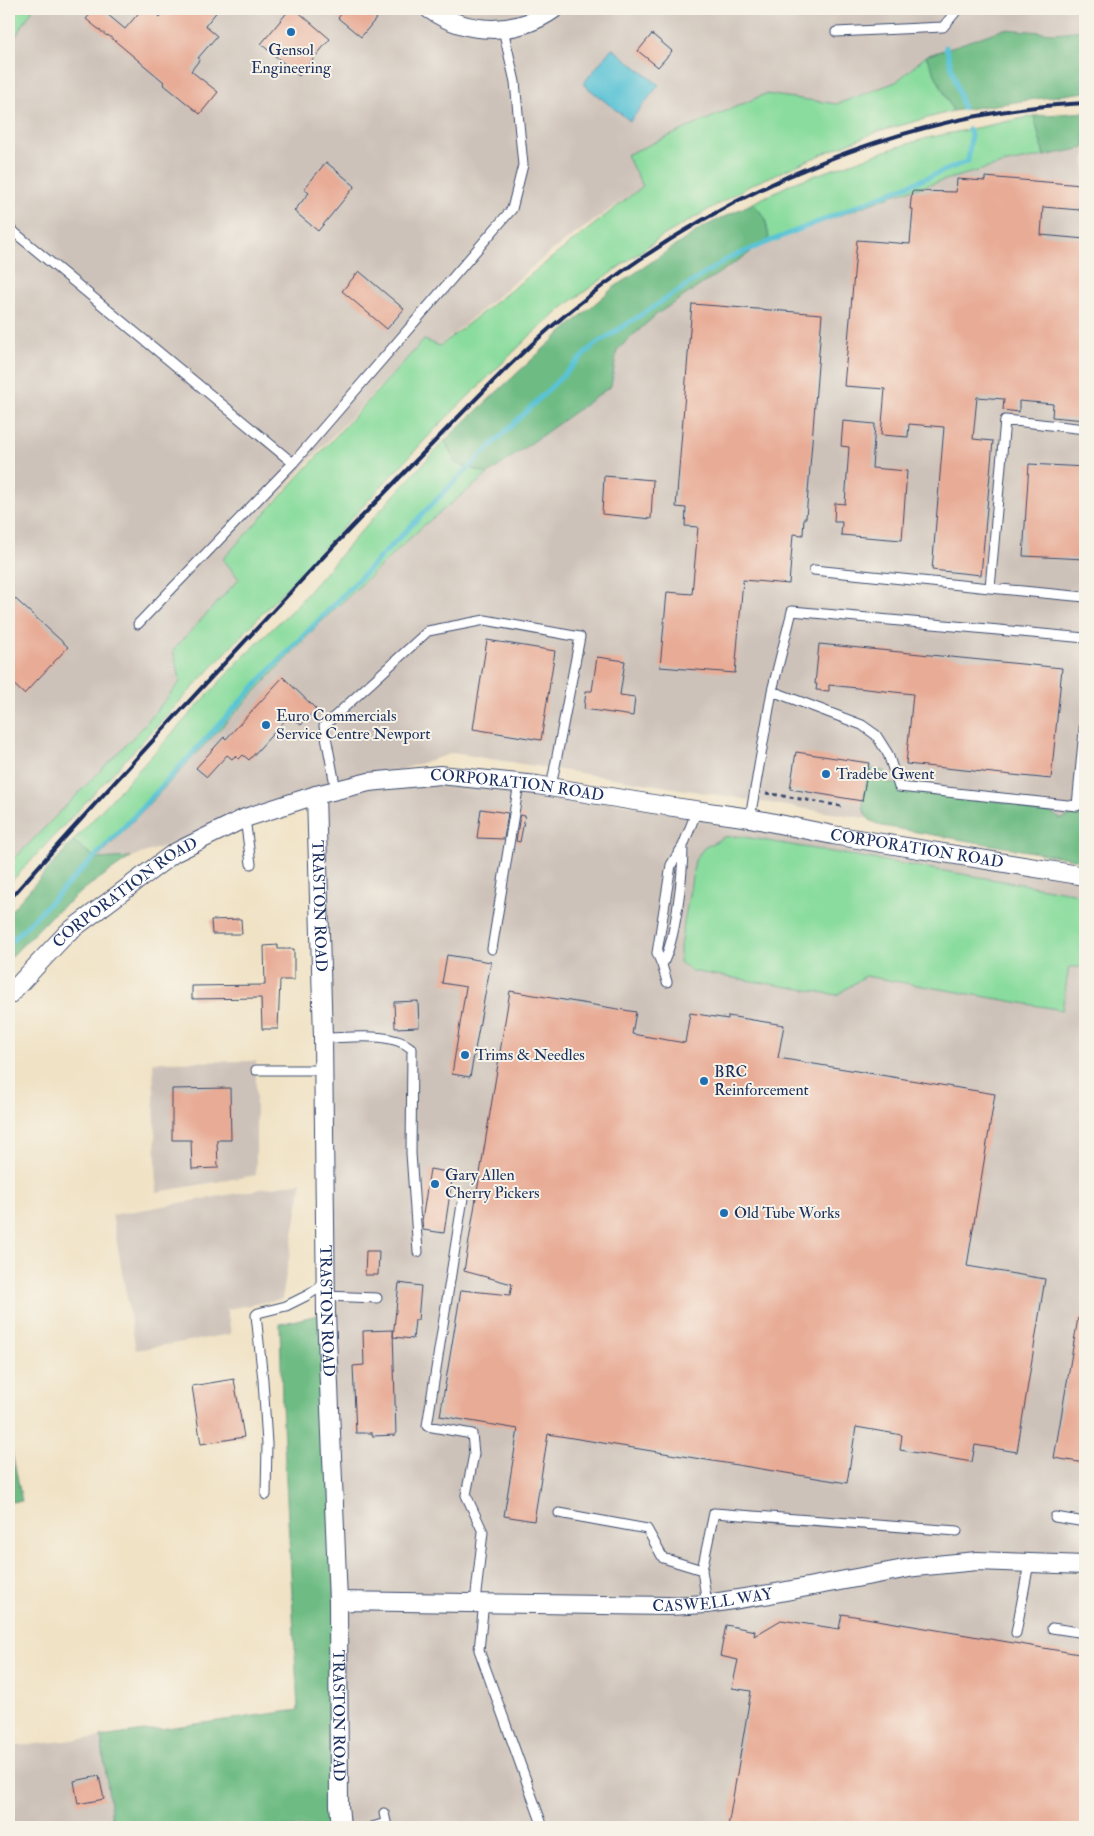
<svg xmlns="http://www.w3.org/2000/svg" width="1094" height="1836" font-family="'IM FELL Double Pica',serif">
<rect width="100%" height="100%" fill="#f7f3e8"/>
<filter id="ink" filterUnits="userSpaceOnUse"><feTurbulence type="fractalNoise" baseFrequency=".02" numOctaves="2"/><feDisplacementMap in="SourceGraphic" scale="10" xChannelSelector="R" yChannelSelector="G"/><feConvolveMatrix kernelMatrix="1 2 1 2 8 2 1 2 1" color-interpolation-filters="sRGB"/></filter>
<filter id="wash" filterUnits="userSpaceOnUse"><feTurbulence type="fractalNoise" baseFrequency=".0096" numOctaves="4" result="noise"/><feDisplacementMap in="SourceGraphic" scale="20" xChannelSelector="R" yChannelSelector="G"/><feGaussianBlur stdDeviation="1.12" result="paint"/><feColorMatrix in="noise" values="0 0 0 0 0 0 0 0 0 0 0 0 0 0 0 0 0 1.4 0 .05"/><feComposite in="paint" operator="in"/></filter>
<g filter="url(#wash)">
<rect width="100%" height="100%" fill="#f0e2c5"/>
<path fill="#cdc2b9" d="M33 9H1085V30L1054 33 1004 29 926 56 895 84 837 104 765 94 626 155 643 186 550 252 439 346 424 340 310 460 223 559 240 579 173 649 180 682 141 729 9 864V47Z
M1085 148V853L453 753 350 786 440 775 1085 876V1827H341L316 797 131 857 97 859 318 625 423 526 488 474 611 386 617 350 657 314 760 246 896 194 1002 164Z
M256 1061V1175L157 1192 153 1062Z
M302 1182 282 1299 227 1309 231 1334 136 1350 112 1215Z
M101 1737 113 1827H9V1747Z"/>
<path fill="#89dc9d" stroke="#52867e" d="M9 9H33L9 47Z
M926 56 953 111 877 132 832 150 751 185 661 237 570 302 531 335 438 426 9 884V864L141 729 180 682 173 650 239 579 223 559 424 340 440 346 643 186 626 155 765 94 837 104 896 82Z
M1034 116 1044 156 1002 164 896 194 760 246 769 238 765 218 753 203 793 183 894 148 927 138Z
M445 440 455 463 488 474 423 526 318 625 97 859 73 841 238 662 297 605 363 529Z
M1085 762V819L1077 814Z
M738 836 1085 895V967H1069L1062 1010 865 976 837 995 691 971 680 962V946L695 860 704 848 724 837Z"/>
<path fill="#6ebc84" stroke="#447671" d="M1004 29 1054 33 1085 30V92L953 111 926 56Z
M1085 112V148L1044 156 1034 116Z
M753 203 765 218 769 238 760 246 657 314 617 350 611 386 488 474 455 463 445 440 552 341 613 288 703 227Z
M868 768 885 771 889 783 1045 809 1061 819 1077 814 1085 819V861L882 826C878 824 871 822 868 818 857 806 866 783 868 768Z
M73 841 97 859 131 857 90 885 52 915 9 959V913Z
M326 1313 341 1827H113L101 1737 298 1710 282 1404 280 1324Z
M9 1438 22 1501 9 1502Z"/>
<path fill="#5ac3d6" stroke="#3a799a" d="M612 48 659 85 630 121 583 84Z"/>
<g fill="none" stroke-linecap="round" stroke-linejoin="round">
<path stroke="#5ac3d6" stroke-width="5" d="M946 47 963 108
M9 944 123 828 265 675 447 489 593 346 729 258 968 161 971 135 969 129"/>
</g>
<g id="blocks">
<path fill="#e8ac96" d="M95 9H101L125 29 142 9H150L160 17 167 9H219L205 26 217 36 198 58 200 59 191 71 218 92 200 114 163 84 164 82 108 35 107 36 86 19Z
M290 9H295L330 39 299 76 261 44Z
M345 9H384L361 37 338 18Z
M652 34 672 51 658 67 638 51Z
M326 162 355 186 318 231 294 211 309 193 304 189Z
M985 177 1082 185 1080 210 1043 207 1041 235 1085 239V420L1052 417 1053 404 1019 401V412L1003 410 1004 399 977 397 973 439 993 441 981 575 932 570 944 427 909 424 908 437 881 435 885 389 844 386 857 240 910 244 913 209H910L912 191 956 192 957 179 985 181Z
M359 271 404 309 387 329 342 291Z
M692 304 822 314 806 518H804L803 535 793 534 789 584 743 580 735 673 660 667 667 592 692 594 698 527 685 526 686 508 676 507Z
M843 421 875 424 872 468 907 471 902 540 841 535 842 522H834L835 503 845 504 849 447 841 446Z
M1029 464 1085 467V559L1023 556Z
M604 476 653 480 651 519 602 514Z
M9 593 68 647 24 694 9 680Z
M487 640 555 651 541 740 473 729Z
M819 644 1062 668 1051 779 906 764 913 694 829 685V691L816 690 817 684H815Z
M597 657 625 661 620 695 635 697 633 716 584 709 586 691H592Z
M283 677 316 709 301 725 290 715 249 760 243 755 239 759 235 756 232 759 227 755 207 777 196 768 224 737 226 739Z
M796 752 869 763 862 801 790 789Z
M481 809 508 813 504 839 477 838Z
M520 815 525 816 520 842 516 841Z
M241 919 242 934H212L211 920Z
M278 945V949H294V980H280L278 1029H262L261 998 192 999V986L265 985 264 946Z
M447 955 491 962 470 1077 452 1074 466 987 442 983Z
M510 991 636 1012 632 1034 685 1043 690 1013 728 1019V1016L784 1025 778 1058 995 1094 967 1266 1045 1279 1017 1452 975 1445 972 1462 900 1450 902 1435 856 1427 847 1483 548 1434 534 1521 504 1516 518 1429 440 1416 461 1290 510 1295 512 1284 464 1271Z
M418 1001 419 1027 395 1028 394 1002Z
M230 1088 231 1140H217L218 1168 192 1169 191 1140H172V1089Z
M430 1169 453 1173 444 1233 423 1230 422 1221Z
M366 1251H379L378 1275H365Z
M399 1283 421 1286 418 1320H415L413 1339 393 1337Z
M1078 1318H1085V1463L1054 1458Z
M393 1330 396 1435 372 1436V1433H356L353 1366 364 1365 363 1331Z
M234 1379 244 1437 201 1444 192 1386Z
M842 1614 1085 1655V1827H728L751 1691 732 1688 738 1660 720 1656 726 1625 755 1631 754 1636 781 1620 839 1629Z
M99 1776 104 1799 78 1804 74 1781Z"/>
</g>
</g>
<g filter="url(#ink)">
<use href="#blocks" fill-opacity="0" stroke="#3b4a6d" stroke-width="1"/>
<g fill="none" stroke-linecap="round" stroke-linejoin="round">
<defs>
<path id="service" d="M836 32 943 27 958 9
M9 228 293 463
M1085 429 1005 420 990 588 1085 597
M814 570 990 588
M138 624 293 463 512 209 523 165 515 82 503 29
M772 691 862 725 876 735 888 754 899 787 1077 806 1085 720
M336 790 324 726 428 631 485 620 580 637 551 787
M245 818 251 864
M750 818 772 691 792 611 1085 638
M683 846C683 874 676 940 662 965L657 953 671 865 683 846 697 810
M492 949 519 783
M662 965 667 982
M323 1038C348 1038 393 1031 412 1049L411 1153 418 1252
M256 1070H323
M463 1198 427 1426 472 1434 474 1454 466 1495 483 1532 475 1602
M325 1296 377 1298
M266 1495 267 1444 263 1380 256 1315 258 1313 286 1306 308 1295 325 1284
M559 1513 647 1529 663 1558 702 1570 707 1604
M1055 1517 1085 1522
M702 1570 714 1513 957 1531
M484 1602 479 1650 543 1827
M1052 1628 1085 1633
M1016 1633 1029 1563
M384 1813 387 1827
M372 1827 386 1823"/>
<g id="minor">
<path d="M429 9C467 35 516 36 554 9"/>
<path id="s1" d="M316 795 323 1038 326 1313 338 1601 339 1805 341 1827"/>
<path id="s2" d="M9 995 67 933 174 853 245 818 316 795 369 782 440 775 537 785 653 804 750 818 833 835 1085 876"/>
<path id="s3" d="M338 1601 669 1606 707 1604 770 1594 915 1567 977 1561 1085 1565"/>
</g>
</defs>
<use href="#service" stroke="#3b4a6d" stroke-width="11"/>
<use href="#minor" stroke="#3b4a6d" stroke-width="20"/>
<path stroke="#3b4a6d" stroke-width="3" stroke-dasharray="4 4" stroke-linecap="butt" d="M766 793 841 806"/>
<use href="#service" stroke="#fff" stroke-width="9"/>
<use href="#minor" stroke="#fff" stroke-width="18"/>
<path stroke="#1b2f5e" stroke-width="4" d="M9 900C108 787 211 678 313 568 354 524 396 481 438 438 486 388 534 338 589 296 732 186 905 112 1085 103"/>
</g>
</g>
<g fill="#1f6fb2" stroke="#f7f3e8" stroke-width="2">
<circle cx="291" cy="32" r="5"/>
<circle cx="266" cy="725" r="5"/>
<circle cx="826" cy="774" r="5"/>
<circle cx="465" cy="1055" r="5"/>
<circle cx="704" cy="1081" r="5"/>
<circle cx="435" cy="1184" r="5"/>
<circle cx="724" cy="1213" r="5"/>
</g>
<g text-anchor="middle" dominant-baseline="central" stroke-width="4" stroke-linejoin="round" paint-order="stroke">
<g font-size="16" fill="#1b2f5e" stroke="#f7f3e8" text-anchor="start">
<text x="291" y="50" text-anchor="middle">Gensol<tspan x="291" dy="18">Engineering</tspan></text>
<text x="276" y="716">Euro Commercials<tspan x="276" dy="18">Service Centre Newport</tspan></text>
<text x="836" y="774">Tradebe Gwent</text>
<text x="475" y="1055">Trims &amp; Needles</text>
<text x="714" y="1072">BRC<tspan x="714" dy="18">Reinforcement</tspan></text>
<text x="445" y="1175">Gary Allen<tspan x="445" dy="18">Cherry Pickers</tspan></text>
<text x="734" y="1213">Old Tube Works</text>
</g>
<g font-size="16" fill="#1b2f5e" stroke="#f7f3e8">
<text stroke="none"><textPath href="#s2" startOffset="576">CORPORATION ROAD</textPath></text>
<text stroke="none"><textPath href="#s2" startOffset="981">CORPORATION ROAD</textPath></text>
<text stroke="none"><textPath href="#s2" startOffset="156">CORPORATION ROAD</textPath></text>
<text stroke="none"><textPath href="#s1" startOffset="111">TRASTON ROAD</textPath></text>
<text stroke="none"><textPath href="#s1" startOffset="516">TRASTON ROAD</textPath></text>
<text stroke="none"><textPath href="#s3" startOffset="375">CASWELL WAY</textPath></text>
<text stroke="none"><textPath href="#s1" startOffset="921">TRASTON ROAD</textPath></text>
</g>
</g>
<rect width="1094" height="1836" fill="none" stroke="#f7f3e8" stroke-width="30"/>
</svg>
